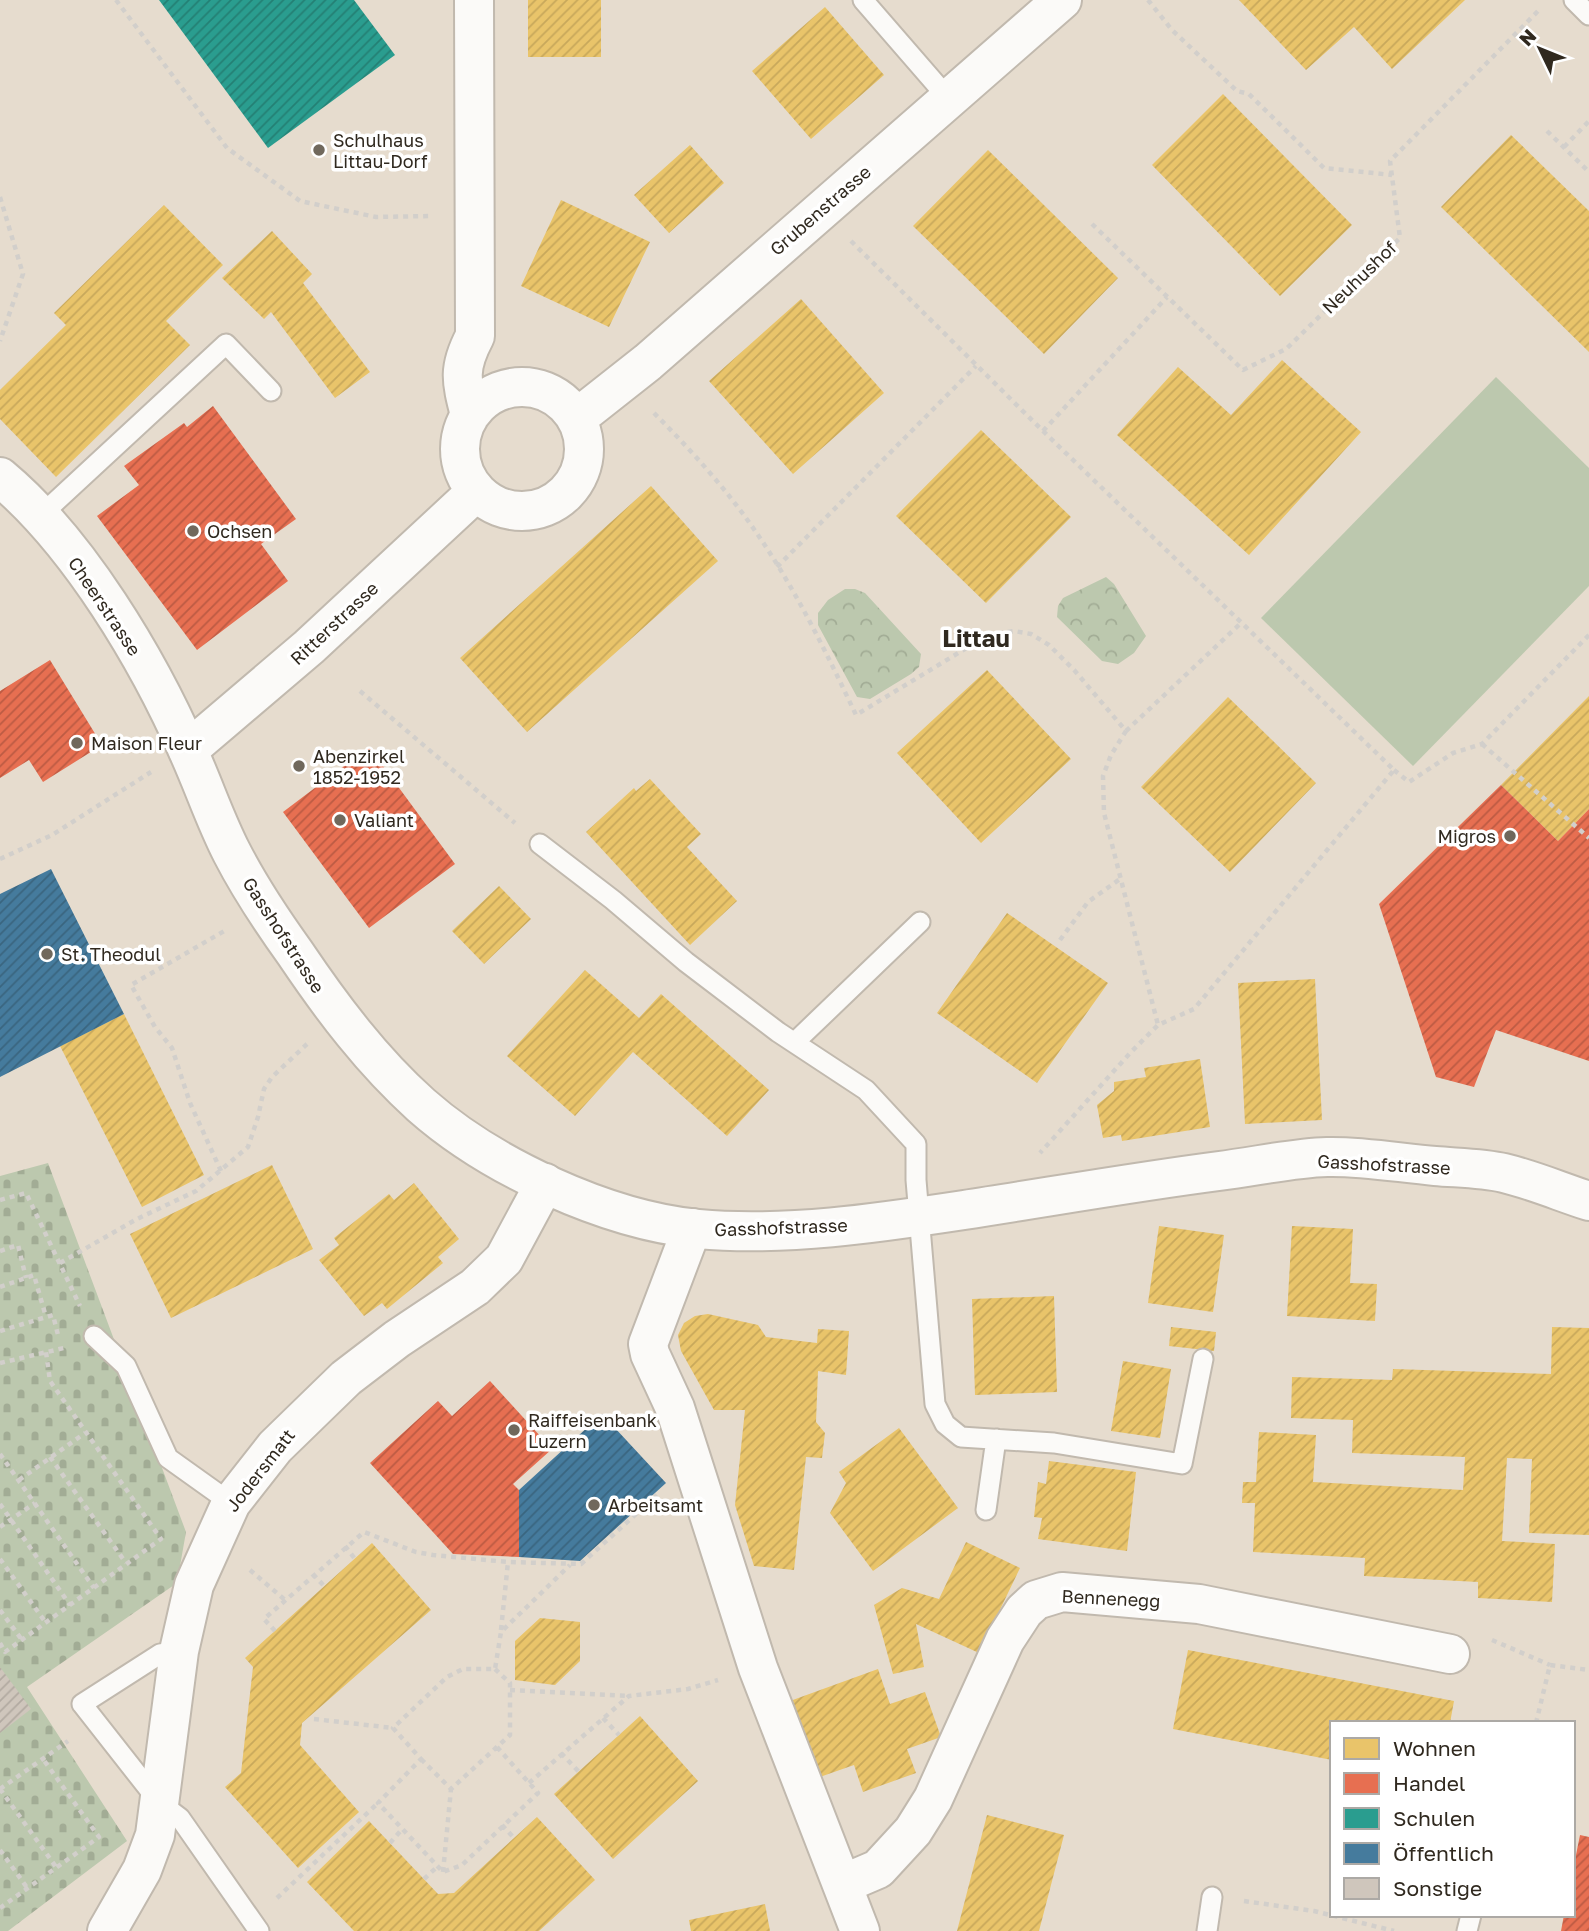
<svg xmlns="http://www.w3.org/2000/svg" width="1589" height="1931" font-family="'Golos Text',sans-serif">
<defs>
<pattern id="cemetery-stones" width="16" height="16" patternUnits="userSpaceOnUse" patternTransform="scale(1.75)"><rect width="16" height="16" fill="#bcc8ae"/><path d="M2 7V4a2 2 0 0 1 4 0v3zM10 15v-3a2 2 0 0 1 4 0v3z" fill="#a2ac95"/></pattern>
<pattern id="park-crowns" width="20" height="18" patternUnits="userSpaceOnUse" patternTransform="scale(1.75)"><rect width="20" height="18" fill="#bcc8ae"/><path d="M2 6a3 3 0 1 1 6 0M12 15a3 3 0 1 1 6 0" fill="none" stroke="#a2ac95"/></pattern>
<pattern id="homes-hatch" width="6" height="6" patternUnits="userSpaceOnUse" patternTransform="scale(1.75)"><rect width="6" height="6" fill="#e9c46a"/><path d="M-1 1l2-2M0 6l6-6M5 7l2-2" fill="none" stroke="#c8a85b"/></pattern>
<pattern id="shops-hatch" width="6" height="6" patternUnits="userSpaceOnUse" patternTransform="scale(1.75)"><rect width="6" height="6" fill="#e76f51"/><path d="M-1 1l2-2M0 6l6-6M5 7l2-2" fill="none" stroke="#bc5b43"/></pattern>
<pattern id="schools-hatch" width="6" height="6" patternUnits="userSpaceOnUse" patternTransform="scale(1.75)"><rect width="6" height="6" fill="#2a9d8f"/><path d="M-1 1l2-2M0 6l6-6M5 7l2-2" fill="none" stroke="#248074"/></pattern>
<pattern id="public-hatch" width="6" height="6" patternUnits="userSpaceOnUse" patternTransform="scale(1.75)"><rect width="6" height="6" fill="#457b9d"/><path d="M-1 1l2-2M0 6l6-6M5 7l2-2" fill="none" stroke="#3a657f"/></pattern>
<pattern id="building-hatch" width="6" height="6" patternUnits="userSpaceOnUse" patternTransform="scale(1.75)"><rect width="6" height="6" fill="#cfc6bc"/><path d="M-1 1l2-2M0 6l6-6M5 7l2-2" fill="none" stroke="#b2aaa1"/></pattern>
</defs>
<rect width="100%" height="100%" fill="#e6dcce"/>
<path fill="url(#cemetery-stones)" d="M48 1163 186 1532 177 1583 27 1687 127 1841 8 1931H0V1176Z"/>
<path fill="url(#park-crowns)" d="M1106 577 1114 584 1146 636 1134 653 1118 664 1102 661 1057 617 1058 606 1063 598Z
M845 589H855L865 593 921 654 919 667 911 674 870 699 857 697 818 625V613L828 600Z"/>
<path fill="#bcc8ae" d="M1496 377 1589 468V586L1413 766 1261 618Z"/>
<path fill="url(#homes-hatch)" d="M528 0H601V57H528Z
M1239 0H1465L1392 69 1354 27 1306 70Z
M825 7 884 75 811 139 752 71Z
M1223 94 1352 225 1280 296 1152 165Z
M1511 135 1589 211V352L1441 207Z
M690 145 724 183 669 233 634 195Z
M988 150 1118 278 1044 354 913 226Z
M561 200 650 242 609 327 521 286Z
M164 205 223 265 166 321 190 345 56 477 0 419V390L66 325 54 313Z
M272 231 312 274 303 283 370 372 335 398 271 312 264 319 222 278Z
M801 299 884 393 793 474 709 381Z
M1282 360 1361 432 1249 555 1117 435 1178 367 1231 415Z
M981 430 1071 517 986 603 896 516Z
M651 486 718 561 527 732 460 658Z
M987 670 1071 759 981 843 897 753Z
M1589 696V809L1558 841 1501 785Z
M1228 697 1316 783 1230 872 1141 787Z
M650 779 701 834 687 847 737 901 690 945 586 832 634 788 636 791Z
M499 886 531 919 484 964 452 931Z
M1007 913 1108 983 1037 1083 937 1013Z
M585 970 639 1018 661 994 769 1090 727 1136 633 1052 575 1116 507 1056Z
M1315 979 1322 1120 1245 1124 1238 983Z
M124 1014 204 1175 142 1207 60 1046Z
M1200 1059 1210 1127 1122 1141 1121 1135 1103 1138 1097 1105 1114 1091V1082L1146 1077 1144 1068Z
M272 1165 313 1249 171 1318 130 1234Z
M414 1183 459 1239 438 1257 443 1263 387 1309 382 1303 364 1316 319 1260 339 1245 334 1238 389 1194 394 1200Z
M1159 1226 1224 1235 1213 1312 1148 1303Z
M1292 1226 1353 1229 1350 1283 1377 1284 1375 1321 1287 1316Z
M1054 1296 1057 1392 975 1395 972 1299Z
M708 1314 758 1325 766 1337 817 1343 818 1329 849 1331 846 1375 818 1371 816 1422 825 1433 822 1458 806 1457 794 1570 754 1566 735 1505 745 1410H714L681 1351 678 1335 684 1323 695 1316Z
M1171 1327 1216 1332 1214 1351 1169 1346Z
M1552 1327 1589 1328V1535L1529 1533 1532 1459 1507 1458 1502 1541 1555 1544 1552 1602 1478 1598V1582L1364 1576 1365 1558 1253 1552 1255 1503H1242L1243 1482H1256L1259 1432 1316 1435 1313 1482 1463 1490 1465 1457 1352 1453 1353 1420 1291 1418 1292 1377 1392 1380 1393 1369 1551 1374Z
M1123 1361 1171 1369 1160 1438 1111 1431Z
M899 1428 958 1508 873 1571 830 1513 846 1483 839 1472Z
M1049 1461 1136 1472 1127 1551 1038 1539 1042 1518 1034 1517 1038 1482 1046 1484Z
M966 1542 1020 1568 979 1653 916 1624 924 1667 893 1674 874 1605 902 1588 939 1599Z
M372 1543 431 1610 302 1723 300 1745 359 1812 298 1868 225 1787 241 1773 253 1667 245 1658Z
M540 1618 580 1622V1661L555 1685 515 1680V1641Z
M1188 1650 1454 1701 1450 1723H1332V1760L1173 1729Z
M878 1669 890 1704 925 1692 941 1737 907 1749 916 1773 863 1792 854 1765 817 1778 790 1701Z
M640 1716 698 1781 613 1859 554 1794Z
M987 1815 1064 1835 1039 1931H957Z
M537 1817 595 1880 539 1931H354L307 1882 369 1821 438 1894 454 1893Z
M765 1904 770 1931H691L689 1920Z"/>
<path fill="url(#shops-hatch)" d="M213 406 296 519 261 544 288 581 197 650 97 516 139 485 124 466 184 423 187 427Z
M50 660 102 745 43 782 29 760 0 778V691Z
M369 747 455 864 369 928 283 812Z
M1501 785 1558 841 1589 809V1061L1496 1030 1474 1087 1436 1077 1379 904Z
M490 1381 552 1449 513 1484 519 1490V1557L453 1554 370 1463 438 1401 452 1416Z
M1580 1835 1589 1837V1931H1561L1564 1915H1573V1870Z"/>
<path fill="url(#schools-hatch)" d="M159 0H354L395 55 268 148Z"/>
<path fill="url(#public-hatch)" d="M51 869 124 1014 0 1077V894Z
M602 1414 666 1483 580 1561 519 1557V1490Z"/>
<path fill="url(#building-hatch)" d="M0 1667 31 1709 0 1733Z"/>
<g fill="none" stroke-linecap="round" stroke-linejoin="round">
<defs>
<path id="service" d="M863 0 948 98
M1574 0 1589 15
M40 516 226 344 271 391
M540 844 613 900 686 962 778 1032 866 1090 916 1144V1180L935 1404 945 1424 961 1437 1054 1443 1182 1464 1203 1359
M795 1042 920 922
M94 1336 126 1366 168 1458 231 1503
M986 1510 996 1439
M179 1651 160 1654 82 1704 159 1802 180 1818 259 1931
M1207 1931 1212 1897
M1467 1931 1471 1915"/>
<path id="minor" d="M460 449a62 62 0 1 1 124 0a62 62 0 1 1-124 0Z
M470 415C461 380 458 368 475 336L474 0
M577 418 648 362 1062 0
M188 750 309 647 476 492
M692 1228 648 1344 650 1354 675 1408 758 1668 860 1931
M843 1884 878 1869 913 1831 933 1799 1005 1640 1024 1611 1036 1600 1062 1592 1199 1604 1450 1654
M107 1931 142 1870 155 1835 179 1651 194 1585 231 1503 275 1447 346 1378 397 1339 475 1287 504 1259 545 1183"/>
<path id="tertiary" d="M0 477C78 542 148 659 189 753 204 786 215 820 232 853 250 888 272 921 295 953 332 1008 372 1061 421 1105 490 1166 606 1220 698 1229 785 1237 878 1223 964 1210 1049 1197 1134 1182 1219 1171 1254 1167 1291 1158 1327 1157 1362 1156 1400 1163 1435 1166 1458 1168 1482 1168 1504 1173 1533 1180 1561 1192 1589 1201"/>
</defs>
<use href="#service" stroke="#c1b9ae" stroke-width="23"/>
<use href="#minor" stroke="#c1b9ae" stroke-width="42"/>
<use href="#tertiary" stroke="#c1b9ae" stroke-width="42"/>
<path stroke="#d2cfcb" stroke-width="4.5" stroke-dasharray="5 5" stroke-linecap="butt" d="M116 0 227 148 300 201 376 217 432 216
M1148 0 1172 30 1237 91 1249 94 1324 168 1392 175
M1547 131 1589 172
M1564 147 1589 121
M0 197 23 274 0 341
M1092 224 1243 370 1286 349 1400 238 1390 161 1541 8
M851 241 1043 431 1394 770 1194 1009 1158 1025 1131 1052 1040 1153
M654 413C692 451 728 491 758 535 797 592 827 654 856 715L988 635 1014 631 1031 634 1049 645 1075 671 1126 731 1111 755 1103 776 1104 813 1158 1025
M1043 431 1167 297
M777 567 976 366
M360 691 515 823
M1126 731 1241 623
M1482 744 1589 838
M1394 770 1409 782 1453 753 1482 744 1589 635
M0 859 52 835 151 772
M1060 940 1088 902 1120 879
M221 1171 190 1103 172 1048 155 1027 131 985 226 930
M0 1200 26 1193 80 1306
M0 1251 18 1245 26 1278
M60 1263 137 1219 196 1191 248 1147 258 1117 264 1089 272 1077 307 1044
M0 1287 34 1275 46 1317
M0 1331 53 1315 58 1335
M0 1363 64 1348
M0 1454 94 1588
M50 1457 126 1563
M19 1480 85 1433
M0 1504 70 1605
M0 1527 35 1503
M345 1546 355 1559
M0 1559 46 1623
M250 1570 285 1600
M313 1574 324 1586
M0 1610 22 1640
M501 1630 508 1562
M275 1631 264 1619 364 1532 416 1552 433 1555 508 1562 581 1564 657 1495
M1492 1640 1550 1665
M0 1643 5 1652 161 1539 50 1381 46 1352
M510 1690 628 1696
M603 1718 619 1735
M314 1719 393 1728
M1536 1723 1550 1665 1589 1670
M497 1747 538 1793 462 1865 443 1872 378 1803 421 1759 393 1728 447 1677 463 1669H495L501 1632 570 1565
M561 1753 579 1772
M421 1759 451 1789 510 1735V1683L495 1669
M529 1783 629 1696 688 1689 718 1680
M0 1789 68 1741
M0 1789 56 1867
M502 1825 514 1838
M390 1843 403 1828
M0 1850 28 1889
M443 1872 451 1789
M424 1879 438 1866
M277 1898 378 1803
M1244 1901 1314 1911 1394 1931
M0 1908 99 1837 43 1759"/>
<use href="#service" stroke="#fbfaf8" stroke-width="19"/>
<use href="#minor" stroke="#fbfaf8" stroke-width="38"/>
<use href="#tertiary" stroke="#fbfaf8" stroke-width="38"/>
</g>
<g fill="#70685c" stroke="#fff" stroke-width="2.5">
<circle cx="319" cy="150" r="7"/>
<circle cx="193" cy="531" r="7"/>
<circle cx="77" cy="743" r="7"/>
<circle cx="299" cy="766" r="7"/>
<circle cx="340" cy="820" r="7"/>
<circle cx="1510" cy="836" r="7"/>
<circle cx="47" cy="954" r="7"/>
<circle cx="514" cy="1430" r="7"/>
<circle cx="594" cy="1505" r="7"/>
</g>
<g text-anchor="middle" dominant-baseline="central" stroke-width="7" stroke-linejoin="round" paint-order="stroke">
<g font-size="18" fill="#30291f" stroke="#fff" text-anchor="start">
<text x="333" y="140">Schulhaus<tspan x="333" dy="21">Littau-Dorf</tspan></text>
<text x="207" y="531">Ochsen</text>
<text x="91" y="743">Maison Fleur</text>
<text x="313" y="756">Abenzirkel<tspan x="313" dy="21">1852-1952</tspan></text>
<text x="354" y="820">Valiant</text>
<text x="1496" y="836" text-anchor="end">Migros</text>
<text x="61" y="954">St. Theodul</text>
<text x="528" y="1420">Raiffeisenbank<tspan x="528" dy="21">Luzern</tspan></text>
<text x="608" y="1505">Arbeitsamt</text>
</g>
<g font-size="18" fill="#30291f" stroke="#fff">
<text transform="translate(820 210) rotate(-41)">Grubenstrasse</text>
<text transform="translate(1359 277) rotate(-44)">Neuhushof</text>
<text transform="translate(105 606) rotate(56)">Cheerstrasse</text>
<text transform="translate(334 623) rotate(-43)">Ritterstrasse</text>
<text transform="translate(284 935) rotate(57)">Gasshofstrasse</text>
<text transform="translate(1384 1164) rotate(3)">Gasshofstrasse</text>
<text transform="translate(781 1227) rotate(-2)">Gasshofstrasse</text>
<text transform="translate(260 1470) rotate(-52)">Jodersmatt</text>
<text transform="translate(1111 1598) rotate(3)">Bennenegg</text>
</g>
<g font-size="24" font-weight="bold" fill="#30291f" stroke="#fff">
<text x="976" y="637">Littau</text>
</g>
</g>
<rect x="1330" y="1721" width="245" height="196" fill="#ffffff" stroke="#aca9a5" stroke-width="2"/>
<rect x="1344" y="1738" width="35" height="21" fill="#e9c46a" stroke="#aca9a5" stroke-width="2"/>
<text x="1393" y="1756" font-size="21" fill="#30291f">Wohnen</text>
<rect x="1344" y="1773" width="35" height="21" fill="#e76f51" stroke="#aca9a5" stroke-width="2"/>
<text x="1393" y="1791" font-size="21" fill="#30291f">Handel</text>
<rect x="1344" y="1808" width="35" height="21" fill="#2a9d8f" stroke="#aca9a5" stroke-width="2"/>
<text x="1393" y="1826" font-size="21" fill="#30291f">Schulen</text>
<rect x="1344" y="1843" width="35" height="21" fill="#457b9d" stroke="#aca9a5" stroke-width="2"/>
<text x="1393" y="1861" font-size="21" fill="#30291f">Öffentlich</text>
<rect x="1344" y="1878" width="35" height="21" fill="#cfc6bc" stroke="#aca9a5" stroke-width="2"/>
<text x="1393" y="1896" font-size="21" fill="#30291f">Sonstige</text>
<g transform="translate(1540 49) rotate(313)" stroke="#ffffff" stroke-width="5" paint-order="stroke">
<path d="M0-5L12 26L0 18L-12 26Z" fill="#30291f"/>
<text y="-10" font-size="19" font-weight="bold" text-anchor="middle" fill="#30291f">N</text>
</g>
</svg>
